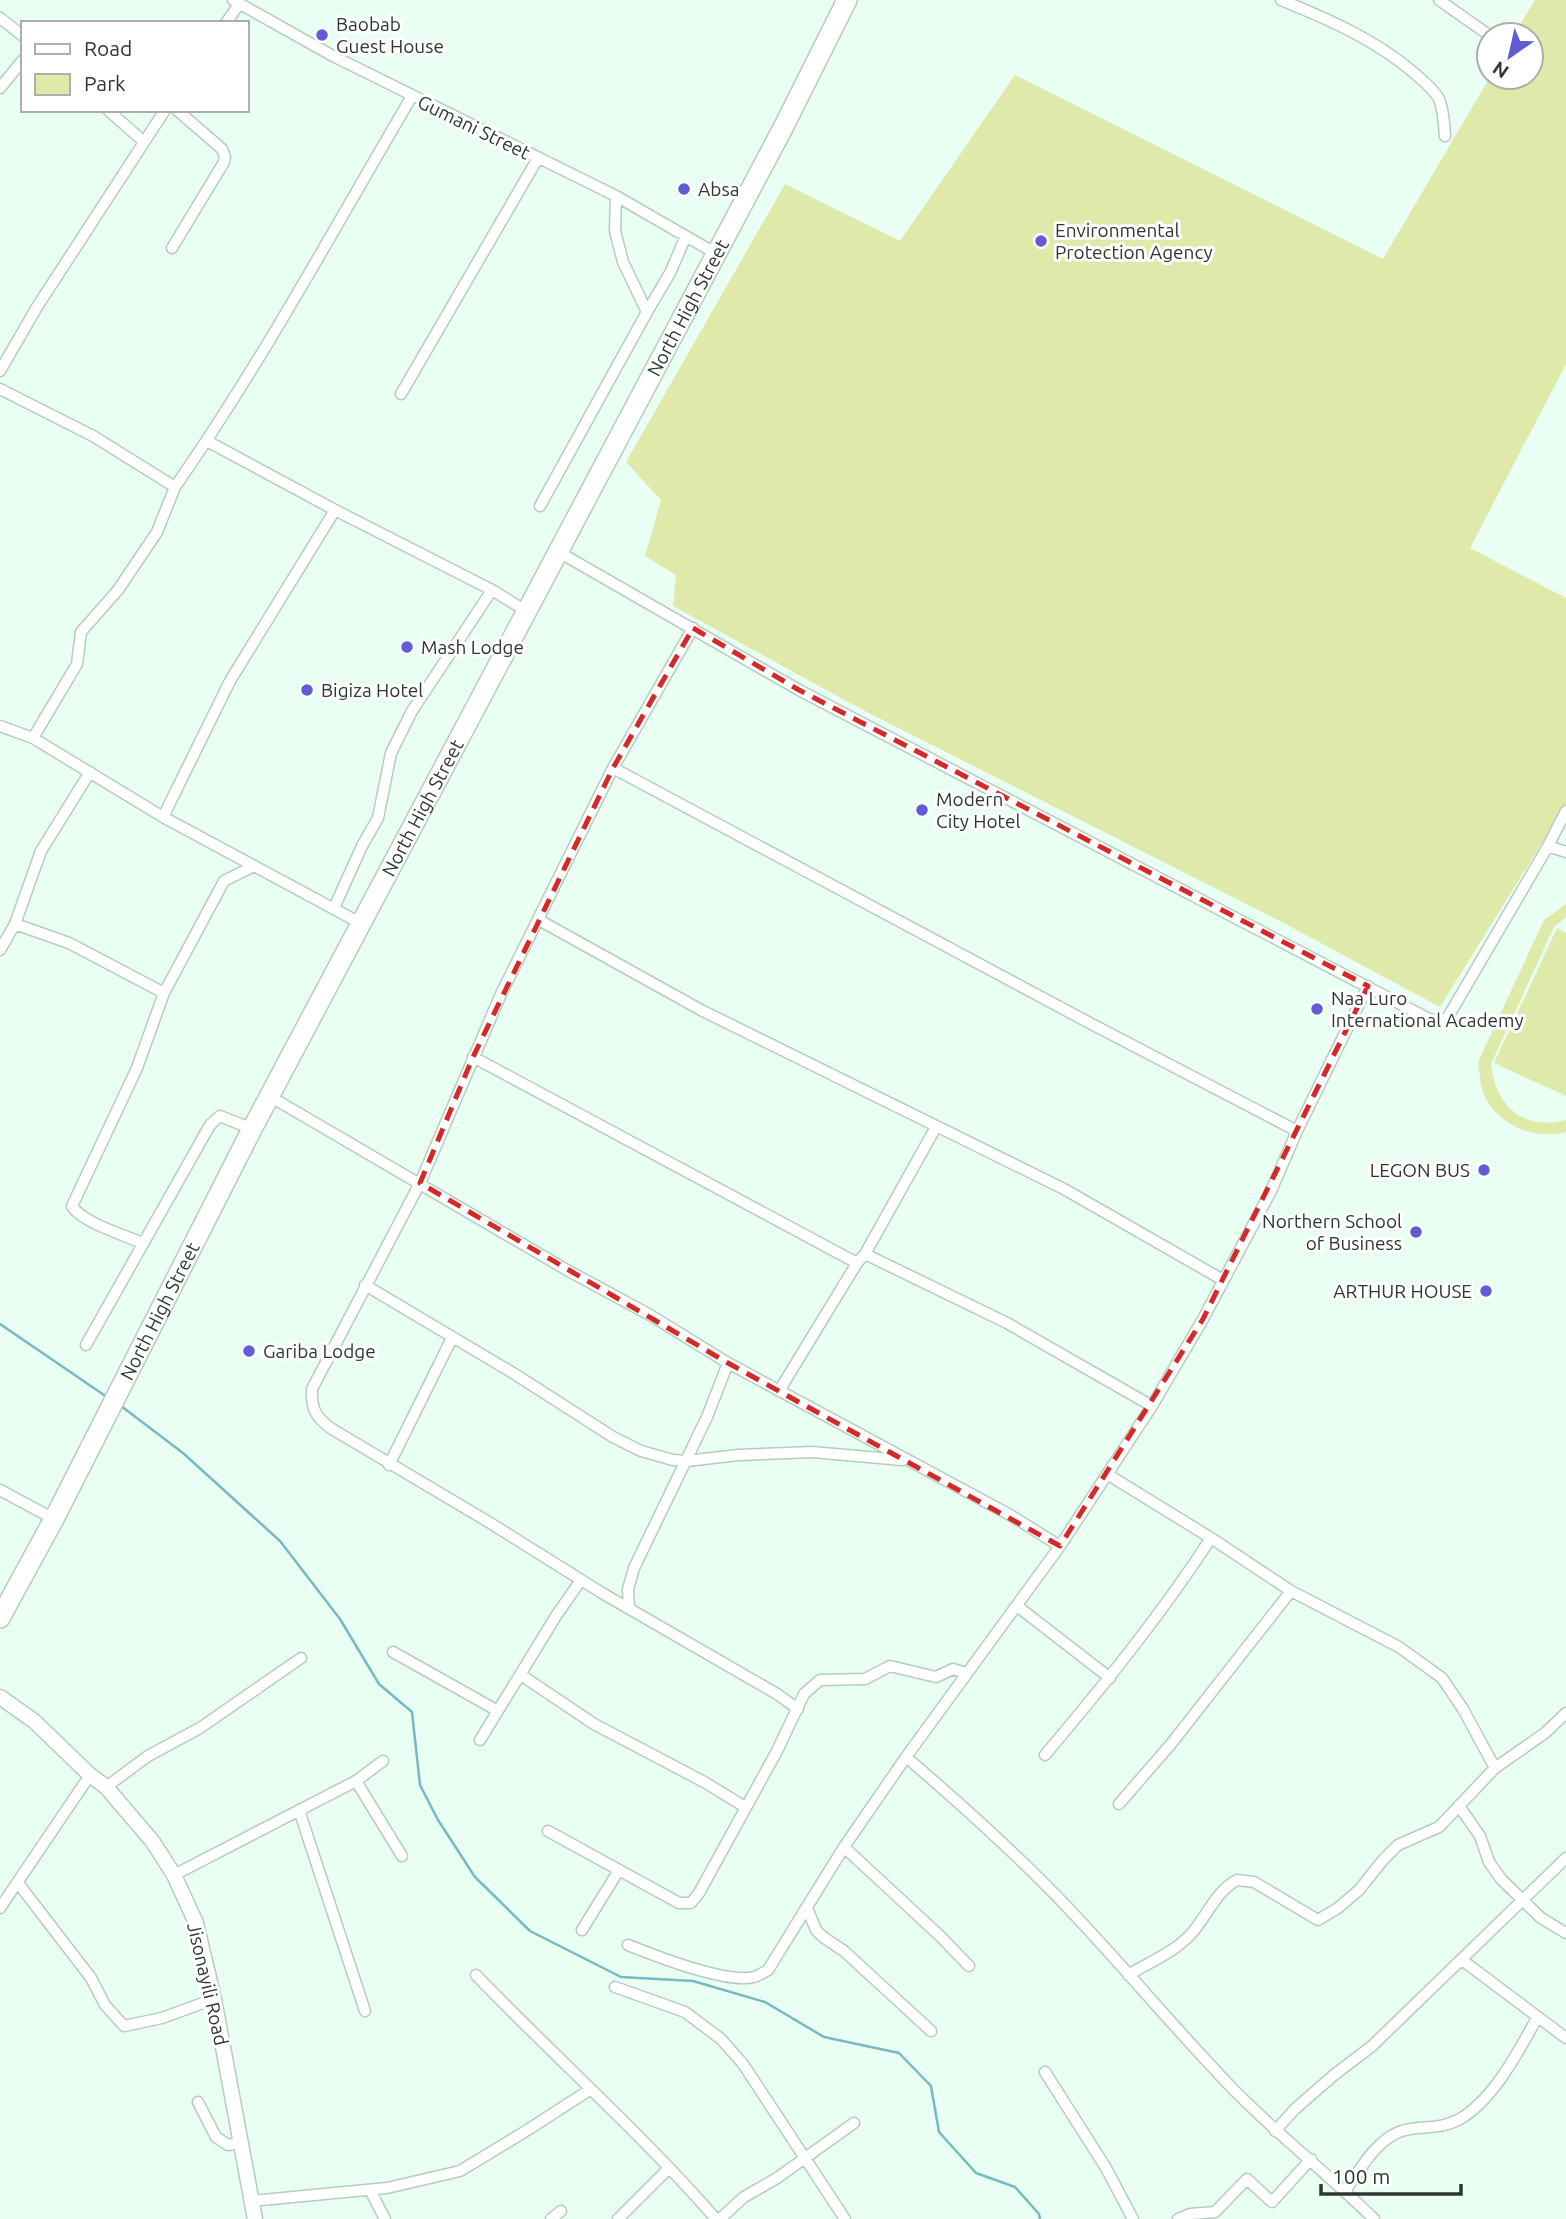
<svg xmlns="http://www.w3.org/2000/svg" width="1566" height="2219" font-family="Ubuntu,sans-serif">
<rect width="100%" height="100%" fill="#e9fff3"/>
<path fill="#dfe9a9" d="M1535 0H1566V364L1470 548 1566 598V804L1440 1007 1276 919 861 709 673 606 676 575 645 556 661 500 626 462 785 184 900 241 1015 75 1383 259 1490 77H1531V35H1514Z
M1566 904V917L1554 927 1491 1064C1496 1106 1522 1131 1566 1120V1132C1531 1141 1490 1122 1481 1085 1480 1077 1479 1069 1478 1062L1544 920Z
M1557 928 1566 933V1096L1494 1063Z"/>
<g fill="none" stroke-linecap="round" stroke-linejoin="round">
<path stroke="#78b9c2" stroke-width="2.5" d="M0 1324 107 1397
M121 1406 183 1453 280 1541 340 1619 379 1684 412 1712 420 1785 438 1820 475 1877 530 1931 621 1977 693 1981 765 2002 824 2037 899 2053 931 2086 939 2132 976 2173 1015 2187 1039 2214 1040 2219"/>
<defs>
<path id="street" d="M233 0 333 56 616 196 715 253
M1281 0C1328 19 1374 39 1413 72 1422 80 1433 88 1439 99 1444 111 1444 124 1445 136
M1439 0 1486 33
M0 18 23 36
M226 23 239 4
M0 88 23 60
M108 110 144 142
M172 248 224 162 225 157 222 149 177 110
M647 312 670 273 686 236
M0 371 37 307 165 110
M0 389 93 436 175 487C262 362 335 227 412 96
M401 394 538 158
M207 441 335 510 492 590 526 611
M540 506 647 312 623 262 615 231 616 196
M557 551 799 690 1429 1019 1440 1021 1448 1017 1548 846 1566 811
M693 628 613 768 501 994 420 1183 312 1389C311 1409 316 1418 332 1429L487 1521 602 1593 777 1694 798 1709
M0 726 33 738 163 817 362 924
M33 738 77 664 81 632 118 590 157 532 175 487
M613 768 1084 1020 1297 1131
M163 817 230 681 335 510
M1548 846 1566 852
M334 908 362 846 378 818 391 753 412 711 492 590
M539 920 701 1010 1064 1189 1223 1280
M15 924 41 851 90 772
M0 950 15 924 69 943 164 993 224 881 254 866
M473 1057 857 1263
M271 1097 567 1270 650 1315 728 1363 1010 1515 1060 1546
M143 1243C126 1236 81 1222 72 1206L137 1068 164 993
M865 1254 1007 1323 1152 1406
M365 1285 513 1373 613 1437 641 1451 673 1460 687 1461 738 1455 812 1452 902 1460
M86 1345 210 1125 220 1116 252 1129
M779 1391 857 1263 865 1254 936 1127
M389 1465 452 1338
M1107 1474 1211 1538 1291 1591 1399 1647 1442 1678 1463 1709 1495 1768
M0 1490 54 1519
M1017 1606 1110 1678
M629 1607 628 1589 634 1568 707 1417 728 1363
M393 1652 498 1711
M521 1675 594 1724 706 1783 745 1807
M480 1740 556 1616 581 1580
M1045 1755C1104 1685 1161 1615 1211 1538
M906 1757C962 1805 1018 1855 1069 1909 1125 1968 1177 2031 1233 2089 1278 2135 1328 2174 1374 2219
M356 1781 402 1856
M106 1787 148 1756 200 1728 301 1658
M1119 1804 1171 1744 1291 1591
M1459 1806 1480 1836 1489 1862 1501 1879 1541 1918 1566 1933
M299 1810 365 2011
M548 1831 679 1903H691L699 1893 777 1751 804 1694 820 1680 865 1679 890 1666 936 1677 953 1669 966 1673
M844 1847 941 1937 969 1966
M174 1875 356 1781 383 1761
M18 1883 91 1978 105 2005 124 2026 162 2018 214 1999
M0 1908 90 1775
M807 1908 816 1930 823 1937 844 1951 931 2031
M582 1930 619 1870
M628 1945C656 1956 726 1984 754 1977 759 1976 764 1972 768 1970L844 1847 906 1757 1060 1546 1152 1406 1203 1319 1271 1191 1297 1131 1368 986
M1462 1960 1566 2038
M476 1975C555 2057 641 2133 716 2219
M1128 1975C1150 1962 1175 1952 1192 1933 1207 1916 1216 1891 1237 1880L1254 1882 1318 1920 1338 1908 1359 1890 1383 1860 1398 1845 1439 1827 1495 1768 1545 1733 1566 1713
M615 1987 685 2012 721 2039 743 2064 845 2219
M1045 2072 1106 2168 1133 2219
M198 2102 216 2137 228 2145 240 2143
M1275 2131 1295 2109 1334 2075 1372 2046 1405 2014 1566 1858
M370 2190 385 2219
M1345 2191C1360 2170 1377 2137 1405 2130 1423 2126 1441 2129 1458 2120 1493 2101 1518 2052 1537 2018
M251 2201 387 2188 460 2171 529 2129 591 2089
M551 2219 561 2211
M618 2219 669 2168
M720 2219 744 2197 777 2178 854 2123
M1178 2219 1190 2214 1215 2212 1247 2179 1272 2202 1311 2159"/>
<path id="secondary" d="M0 1697 34 1721 90 1775 106 1787 153 1842 174 1875 196 1923 214 1999 255 2219"/>
<g id="highway">
<path id="s1" d="M0 1618 54 1519 252 1129 783 128 847 0"/>
</g>
</defs>
<use href="#street" stroke="#b7ccc0" stroke-width="13"/>
<use href="#secondary" stroke="#b7ccc0" stroke-width="17"/>
<use href="#highway" stroke="#b7ccc0" stroke-width="22"/>
<use href="#street" stroke="#fff" stroke-width="10"/>
<use href="#secondary" stroke="#fff" stroke-width="14"/>
<use href="#highway" stroke="#fff" stroke-width="19"/>
</g>
<path fill="none" stroke="#d62828" stroke-width="5" stroke-dasharray="14 9" stroke-linejoin="round" d="M693 628 799 690 1368 986 1203 1319 1060 1546 728 1363 420 1183 473 1057 613 768Z"/>
<g fill="#5f5cd5" stroke="#fff" stroke-width="2.5">
<circle cx="322" cy="35" r="7"/>
<circle cx="684" cy="189" r="7"/>
<circle cx="1041" cy="241" r="7"/>
<circle cx="407" cy="647" r="7"/>
<circle cx="307" cy="690" r="7"/>
<circle cx="922" cy="810" r="7"/>
<circle cx="1317" cy="1009" r="7"/>
<circle cx="1484" cy="1170" r="7"/>
<circle cx="1416" cy="1232" r="7"/>
<circle cx="1486" cy="1291" r="7"/>
<circle cx="249" cy="1351" r="7"/>
</g>
<g text-anchor="middle" dominant-baseline="central" stroke-width="6" stroke-linejoin="round" paint-order="stroke">
<g font-size="19" fill="#2f3733" stroke="#fff" text-anchor="start">
<text x="336" y="24">Baobab<tspan x="336" dy="22">Guest House</tspan></text>
<text x="698" y="189">Absa</text>
<text x="1055" y="230">Environmental<tspan x="1055" dy="22">Protection Agency</tspan></text>
<text x="421" y="647">Mash Lodge</text>
<text x="321" y="690">Bigiza Hotel</text>
<text x="936" y="799">Modern<tspan x="936" dy="22">City Hotel</tspan></text>
<text x="1331" y="998">Naa Luro<tspan x="1331" dy="22">International Academy</tspan></text>
<text x="1470" y="1170" text-anchor="end">LEGON BUS</text>
<text x="1402" y="1221" text-anchor="end">Northern School<tspan x="1402" dy="22">of Business</tspan></text>
<text x="1472" y="1291" text-anchor="end">ARTHUR HOUSE</text>
<text x="263" y="1351">Gariba Lodge</text>
</g>
<g font-size="19" fill="#2f3733" stroke="#fff">
<text transform="translate(474 127) rotate(26)">Gumani Street</text>
<text stroke="none"><textPath href="#s1" startOffset="1480">North High Street</textPath></text>
<text stroke="none"><textPath href="#s1" startOffset="914">North High Street</textPath></text>
<text stroke="none"><textPath href="#s1" startOffset="346">North High Street</textPath></text>
<text transform="translate(208 1984) rotate(77)">Jisonayili Road</text>
</g>
</g>
<rect x="21" y="21" width="228" height="91" fill="#ffffff" stroke="#acafad" stroke-width="2"/>
<rect x="35" y="44" width="35" height="10" fill="#ffffff" stroke="#acafad" stroke-width="2"/>
<text x="84" y="56" font-size="21" fill="#2f3733">Road</text>
<rect x="35" y="74" width="35" height="21" fill="#dfe9a9" stroke="#acafad" stroke-width="2"/>
<text x="84" y="91" font-size="21" fill="#2f3733">Park</text>
<g transform="translate(1510 56) rotate(214)"><circle r="33" fill="#ffffff" stroke="#acafad" stroke-width="2"/>
<path d="M0-5L12 26L0 18L-12 26Z" fill="#5f5cd5"/>
<text y="-10" font-size="19" font-weight="bold" text-anchor="middle" fill="#2f3733">N</text>
</g>
<path d="M1321 2184v10h140v-10" fill="none" stroke="#2f3733" stroke-width="3.5"/>
<text x="1332" y="2184" font-size="21" fill="#2f3733" stroke="#ffffff" stroke-width="5" paint-order="stroke">100 m</text>
</svg>
